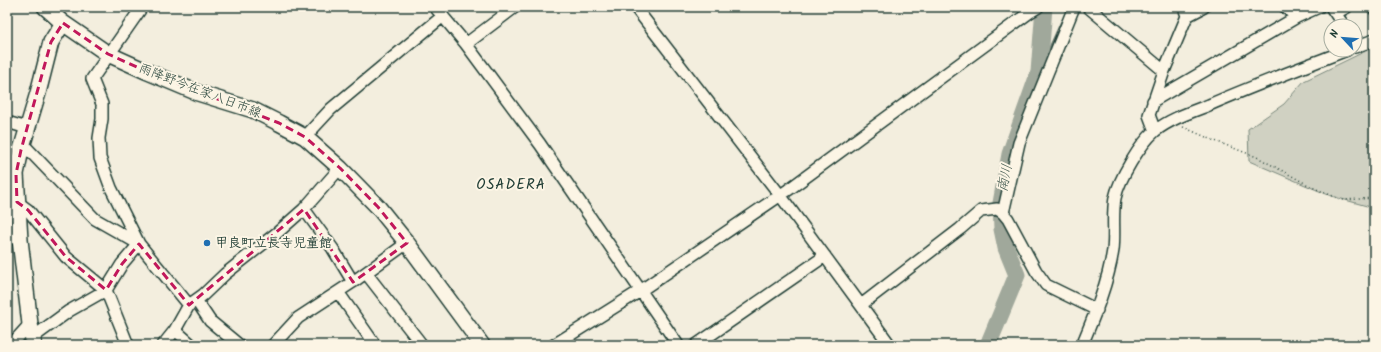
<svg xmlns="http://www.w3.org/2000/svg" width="1381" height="352" font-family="Kalam,'Klee One',sans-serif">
<rect width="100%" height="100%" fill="#f3eede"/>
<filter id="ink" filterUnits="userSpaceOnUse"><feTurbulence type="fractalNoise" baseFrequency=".025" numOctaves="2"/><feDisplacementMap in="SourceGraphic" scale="8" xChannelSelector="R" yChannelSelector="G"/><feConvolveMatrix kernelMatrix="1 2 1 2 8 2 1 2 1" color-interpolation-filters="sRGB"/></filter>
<g filter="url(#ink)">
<path fill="#d0d1c2" stroke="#78877b" d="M1374 47V208L1331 196 1249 161 1248 129 1284 104 1304 81Z"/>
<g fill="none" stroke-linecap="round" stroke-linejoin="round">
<path stroke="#6c7d72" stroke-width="3" d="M1039 72 1062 21"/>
<path stroke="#a0a89b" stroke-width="17" d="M988 345 1017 275 1006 248 1002 229 1001 203 1010 154 1039 72 1044 7"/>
<defs>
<path id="street" d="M435 7 466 44 540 144 678 345
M635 7 780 195 890 345
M1088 7 1164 71
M1285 7 1297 17
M1331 7 1344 26
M1373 7 1374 9
M1336 13 1347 7
M1187 16 1204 7
M466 44 515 7
M1355 47 1374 40
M1153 101 1297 17 1319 7
M7 122 27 128
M1155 131 1149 115 1164 71 1187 16 1184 7
M305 137 331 109 443 16
M23 144 95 219 139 244 189 305
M17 202 28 210 66 257 106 290 128 345
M304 209 333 249 353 282
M1003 213 1019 143 1074 7
M7 237 20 240
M366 273 422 345
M338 292 375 345
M196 300 210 321 239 345
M861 305 960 229 981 211 997 209 1003 213 1008 219 1036 271 1046 285 1097 310
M175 330 192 345
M32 338 69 311 106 290 122 264 139 244 111 188 100 158 99 138 102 119V104L92 79 142 7
M11 345 30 324
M163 345 175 330 189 305 203 295 225 274 278 232 304 209 340 168
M273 345 298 318 353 282 407 243
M554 345 640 291 788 190 1030 12 1038 7
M696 345 825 256
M1082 345C1095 314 1108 283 1113 250 1115 233 1112 215 1115 198 1119 179 1140 144 1155 131 1170 119 1191 112 1209 105 1255 85 1301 68 1347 50"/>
<path id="secondary" d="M45 7 63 23 108 54 148 72 198 93 253 110 279 123 305 137 340 168 378 207 407 243 482 345
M34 345 30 324 20 240 16 174 21 150 38 93 51 42 63 23"/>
</defs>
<use href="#street" stroke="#1f3d34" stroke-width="14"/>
<use href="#secondary" stroke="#1f3d34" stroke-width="18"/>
<path stroke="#1f3d34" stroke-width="1.5" stroke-dasharray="1 3" stroke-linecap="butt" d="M1183 127 1215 141 1257 157 1312 187 1342 200 1374 198"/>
<use href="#street" stroke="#fcf5e5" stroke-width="11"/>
<use href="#secondary" stroke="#fcf5e5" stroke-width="15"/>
</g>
</g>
<path fill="none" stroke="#c2185b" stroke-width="3" stroke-dasharray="8 5" stroke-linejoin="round" d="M63 23 108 54 148 72 279 123 305 137 340 168 378 207 407 243 353 282 304 209 189 305 139 244 122 264 106 290 66 257 28 210 17 202 16 174 21 150 51 42Z"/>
<circle fill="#1f6fb2" stroke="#fcf5e5" stroke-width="1.5" cx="207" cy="243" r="4"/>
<g text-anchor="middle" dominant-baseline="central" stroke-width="4" stroke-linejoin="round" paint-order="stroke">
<g font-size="13" fill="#1f3d34" stroke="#fcf5e5">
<text transform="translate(200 91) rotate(21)">雨降野今在家八日市線</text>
</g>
<g font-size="13" font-weight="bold" fill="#1f3d34" stroke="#fcf5e5" text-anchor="start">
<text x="215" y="243">甲良町立長寺児童館</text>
</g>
<g font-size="14" font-style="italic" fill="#465d53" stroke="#fcf5e5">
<text transform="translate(1005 178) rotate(-79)">南川</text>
</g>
<g font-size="15" letter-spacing="1" fill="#1f3d34" stroke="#fcf5e5">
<text x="511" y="185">OSADERA</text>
</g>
</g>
<rect width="1381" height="352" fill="none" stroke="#fcf5e5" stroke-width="24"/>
<rect x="12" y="12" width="1357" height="328" fill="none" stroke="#1f3d34" stroke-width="1.5" filter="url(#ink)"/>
<g transform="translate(1343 38) rotate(296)"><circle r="19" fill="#fcf5e5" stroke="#a4ab9e"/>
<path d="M0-3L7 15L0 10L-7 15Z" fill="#1f6fb2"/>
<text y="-6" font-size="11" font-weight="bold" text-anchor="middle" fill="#1f3d34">N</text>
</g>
</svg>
